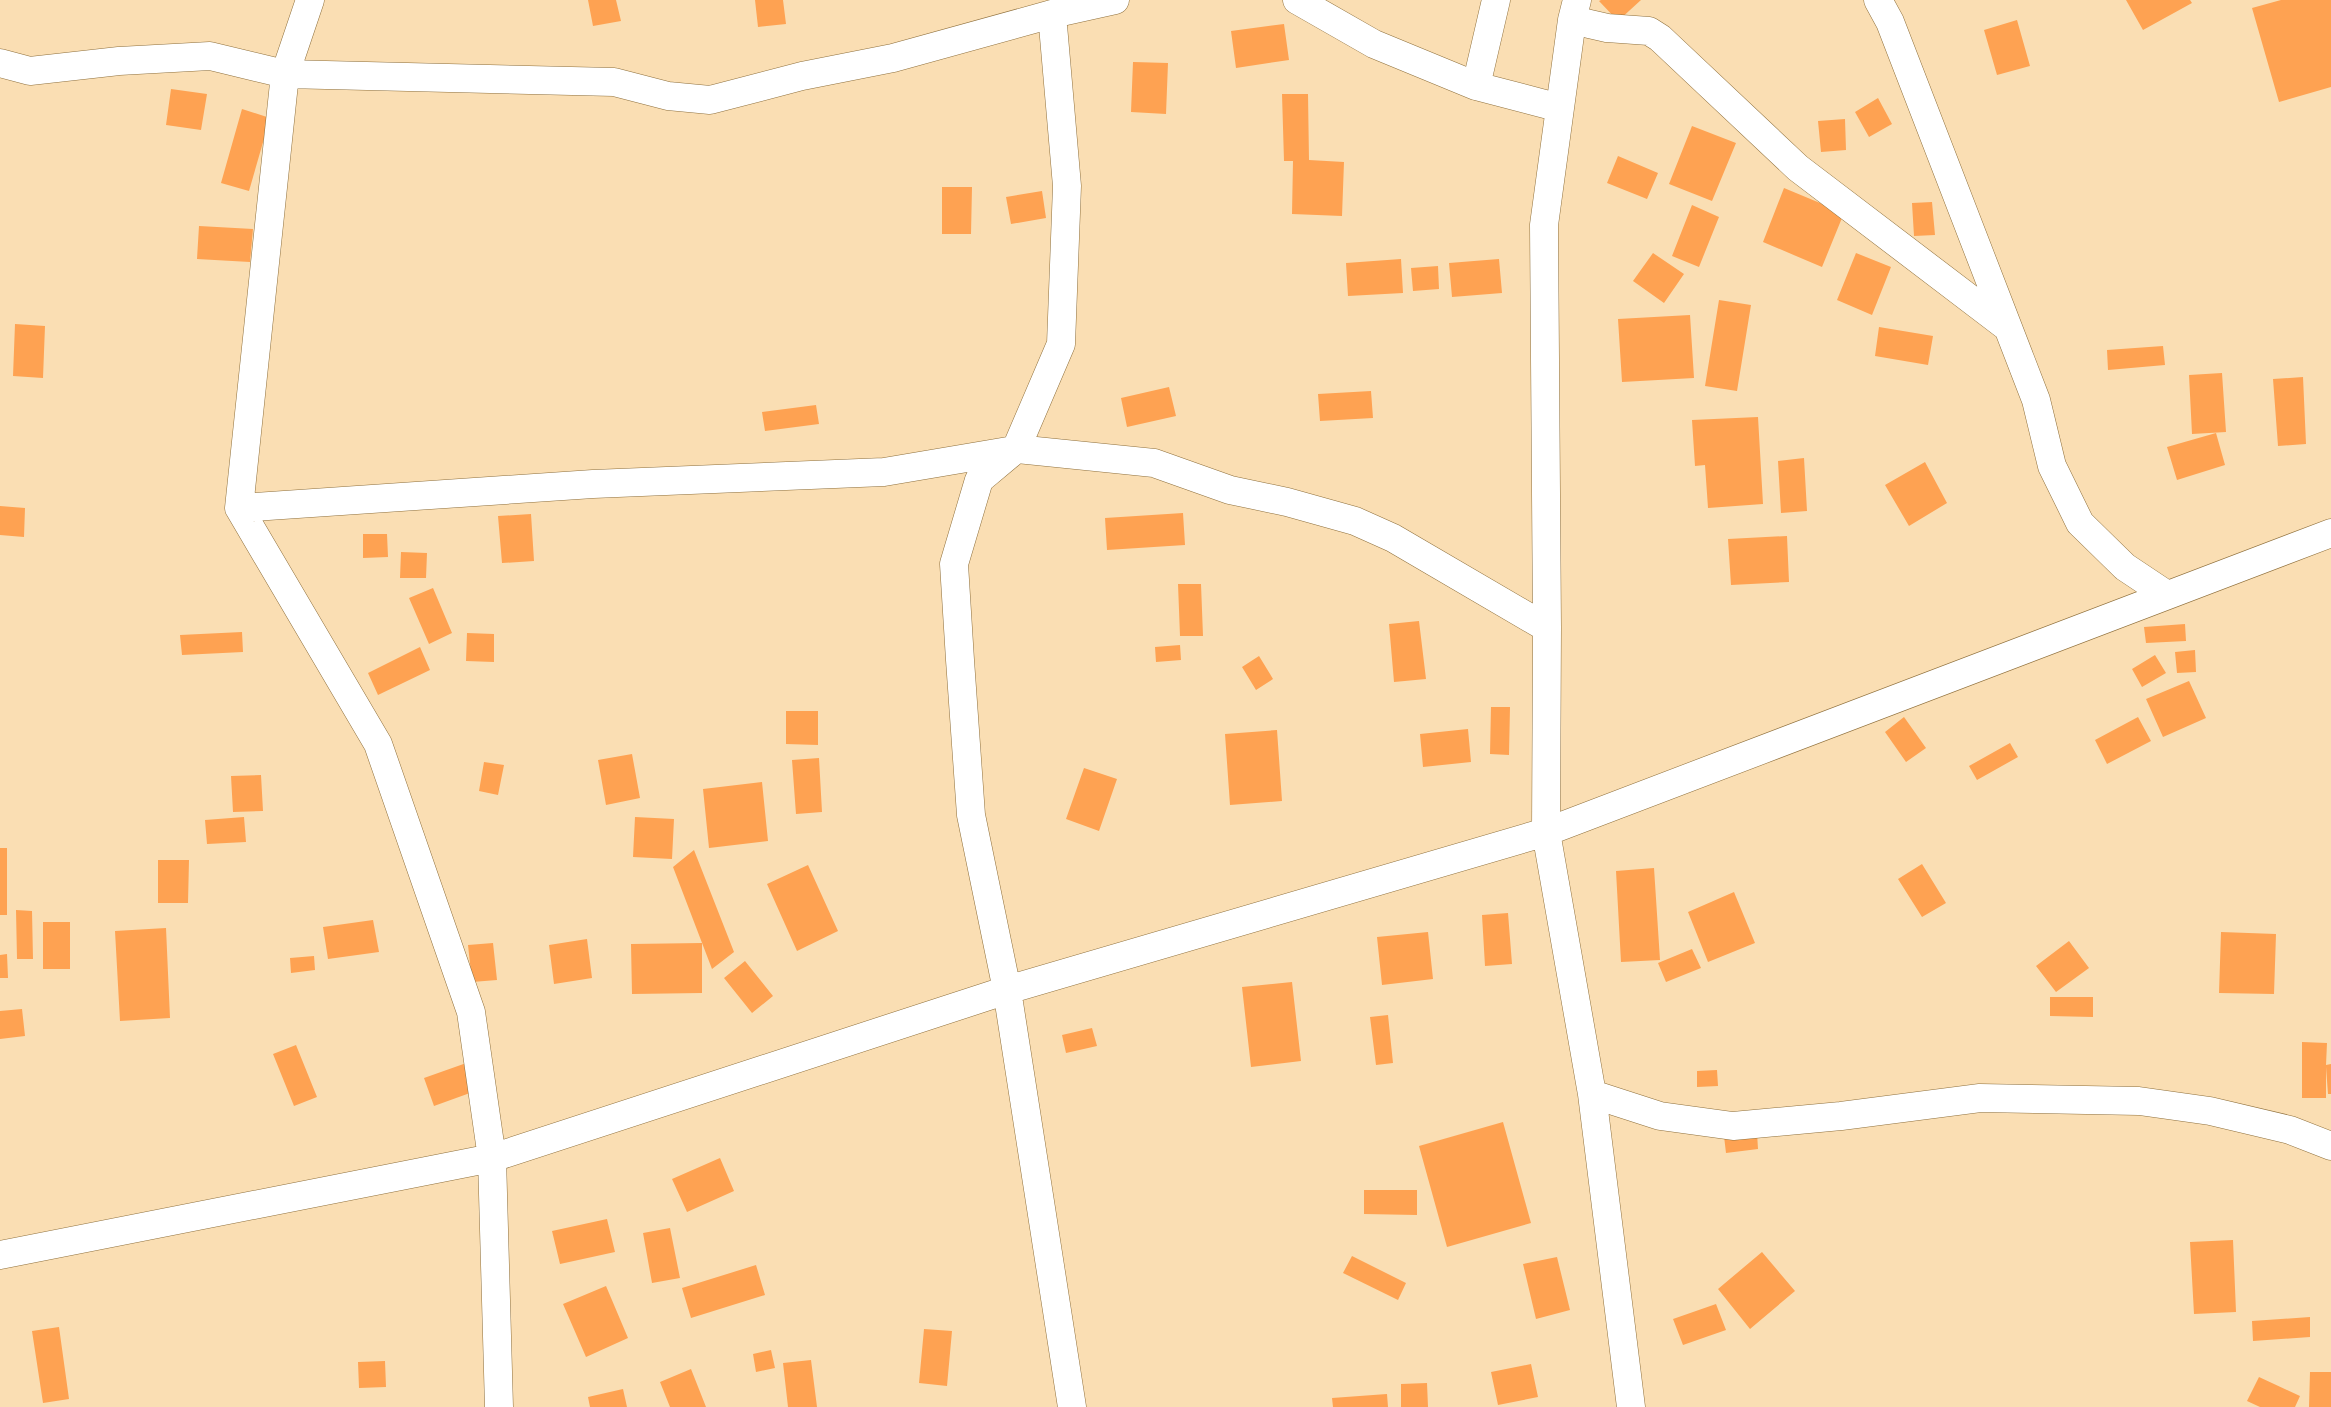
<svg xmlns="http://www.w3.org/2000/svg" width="2331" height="1407" font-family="Cabin,sans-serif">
<rect width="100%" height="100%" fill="#fadeb3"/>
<path fill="#fea252" d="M588 0H616L621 21 593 26Z
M755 0H783L786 24 758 27Z
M1601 0H1641L1618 21 1599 1Z
M2126 0H2190L2192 3 2143 30Z
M2281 0H2331V87L2279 102 2252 8Z
M2017 20 2030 66 1997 75 1984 30Z
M1284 24 1289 60 1236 68 1231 31Z
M1133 62 1168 63 1166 114 1131 112Z
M171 89 207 94 201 130 166 125Z
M1282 94H1308L1309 160 1344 162 1342 216 1292 214 1293 161H1284Z
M1878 98 1892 124 1869 137 1855 112Z
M242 109 270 118 249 191 221 183Z
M1845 119 1846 150 1821 152 1818 121Z
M1692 126 1736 143 1712 201 1669 184Z
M1618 156 1658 173 1647 199 1607 183Z
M942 187H972L971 234H942Z
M1784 188 1844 213 1822 267 1763 242Z
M1042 191 1046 218 1011 224 1006 197Z
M1932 202 1935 235 1914 236 1912 203Z
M1692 205 1719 217 1699 267 1672 256Z
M199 226 253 229 250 262 197 259Z
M1653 253 1684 274 1664 303 1633 281Z
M1856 253 1891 267 1872 315 1837 300Z
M1401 259 1403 293 1348 296 1346 263Z
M1499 259 1502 293 1452 297 1449 263Z
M1438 266 1439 289 1413 291 1411 268Z
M1719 300 1751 305 1737 391 1705 386Z
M1690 315 1694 378 1622 382 1618 319Z
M15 324 45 326 43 378 13 376Z
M1879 327 1933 336 1928 365 1875 356Z
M2163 346 2165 365 2108 370 2107 350Z
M2222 373 2226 432 2192 434 2189 375Z
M2303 377 2306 444 2278 446 2273 379Z
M1169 387 1176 416 1127 427 1121 398Z
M1371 391 1373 418 1320 421 1318 394Z
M816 405 819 424 765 431 762 412Z
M1758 417 1763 504 1708 508 1705 465 1695 466 1692 420Z
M2216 433 2225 465 2177 480 2167 447Z
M1804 458 1807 511 1781 513 1778 461Z
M1925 462 1947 503 1909 526 1885 485Z
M0 506 25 508 24 537 0 535Z
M1183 513 1185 545 1107 550 1105 518Z
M531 514 534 561 502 563 498 516Z
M363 534H387L388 557 363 558Z
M1787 536 1789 582 1731 585 1728 539Z
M401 552 427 553 426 578H400Z
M1178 584H1201L1203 636H1180Z
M433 588 452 633 429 644 409 598Z
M1419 621 1426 679 1394 682 1389 624Z
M2185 624 2186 641 2146 643 2144 627Z
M242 632 243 652 182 655 180 635Z
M467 633 494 634V662L466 661Z
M1180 645 1181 660 1156 662 1155 647Z
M420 647 430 670 378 695 368 673Z
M2195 650 2196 672 2177 673 2175 652Z
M2155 655 2166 673 2142 687 2132 669Z
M1259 656 1273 679 1256 690 1242 667Z
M2189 681 2206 718 2163 737 2146 699Z
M1491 707H1510L1509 755 1490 754Z
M786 711H818V745L786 744Z
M1904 717 1926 748 1906 762 1885 732Z
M2138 717 2151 741 2107 764 2095 740Z
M1468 729 1471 762 1423 767 1420 734Z
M1277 730 1282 801 1230 805 1225 734Z
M2010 743 2018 757 1977 780 1969 766Z
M632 754 640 798 606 805 598 760Z
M819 758 822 812 796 814 792 760Z
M484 762 504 765 498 795 479 791Z
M1084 768 1117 779 1099 831 1066 819Z
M261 775 263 811 233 812 231 776Z
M762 782 768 841 709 848 703 789Z
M244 817 246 842 207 844 205 820Z
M635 817 674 819 672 859 633 857Z
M0 848H7V915H0Z
M694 850 734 952 712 969 673 867Z
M158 860H189L188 903H158Z
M1922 864 1946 903 1922 917 1898 879Z
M808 865 838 931 797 951 767 884Z
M1654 868 1660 960 1621 962 1616 871Z
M1734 892 1755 943 1708 962 1688 912Z
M16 910 32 911 33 959H17Z
M1508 913 1512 964 1485 966 1482 915Z
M373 920 379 952 328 959 323 927Z
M43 922H70V969H43Z
M166 928 170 1018 120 1021 115 931Z
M1428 932 1433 979 1382 985 1377 937Z
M2221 932 2276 934 2274 994 2219 993Z
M587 939 592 978 554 984 549 945Z
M2069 941 2089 968 2056 992 2036 966Z
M493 943 497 980 472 982 468 945Z
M702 943V993L632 994 631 944Z
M1692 949 1701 968 1666 982 1658 963Z
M7 954 8 978H0V955Z
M314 956 315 970 291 973 290 958Z
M745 961 773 996 752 1013 724 978Z
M1292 982 1301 1061 1251 1067 1242 987Z
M2050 997H2093V1017L2050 1016Z
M22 1009 25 1036 0 1039V1011Z
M1388 1015 1393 1063 1376 1065 1370 1017Z
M1092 1028 1097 1046 1066 1053 1062 1035Z
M2302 1042 2327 1043 2326 1065 2331 1064V1094H2328L2326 1067V1098H2302Z
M296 1045 317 1097 294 1106 273 1054Z
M472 1061 481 1089 434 1106 424 1078Z
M1717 1070 1718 1086 1697 1087V1071Z
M1503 1122 1531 1223 1447 1247 1419 1146Z
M1757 1133 1758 1149 1726 1153 1724 1136Z
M720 1158 734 1191 687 1212 672 1179Z
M1364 1190H1417V1215L1364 1214Z
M607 1219 615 1252 560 1264 552 1231Z
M670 1228 680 1278 652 1283 643 1233Z
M2233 1240 2236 1312 2194 1314 2190 1242Z
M1762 1252 1795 1291 1750 1329 1718 1289Z
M1352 1256 1406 1283 1398 1300 1343 1273Z
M1557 1257 1570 1310 1536 1319 1523 1264Z
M756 1265 765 1295 691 1318 682 1288Z
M606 1286 628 1338 586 1357 563 1304Z
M1716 1304 1726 1330 1683 1345 1673 1319Z
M2310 1317V1337L2253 1341 2252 1321Z
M59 1327 69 1399 43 1403 32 1331Z
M924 1329 952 1331 947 1386 919 1383Z
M771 1350 775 1368 756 1372 753 1354Z
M811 1360 817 1407H788L783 1363Z
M385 1361 386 1387 359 1388 358 1362Z
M1531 1364 1538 1397 1498 1405 1491 1372Z
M691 1369 706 1407H670L660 1382Z
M2310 1372H2331V1407H2309Z
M2259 1377 2300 1396 2295 1407H2260L2247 1401Z
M1427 1383 1428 1407H1401V1384Z
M623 1389 627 1407H590L588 1397Z
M1387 1394 1388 1407H1333L1332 1398Z"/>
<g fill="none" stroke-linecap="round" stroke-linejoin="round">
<defs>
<path id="street" d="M310 0 285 74 239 508 378 744 471 1012 492 1158 499 1407
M1297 0 1374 44 1476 86 1560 108
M1577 0 1572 20 1544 225 1547 628 1546 832 1592 1094 1631 1407
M1878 0 1890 22 2036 400 2052 466 2080 523 2125 567 2167 595
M1052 14 1067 186 1061 344 1016 449 1154 463 1230 490 1287 502 1355 521 1393 538 1547 628
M1572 20 1607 28 1649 31 1660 38 1798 168 2007 327
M0 63 30 71 119 61 210 56 285 74 614 82 668 96 710 100 802 76 893 58 1052 14 1115 0
M1476 86 1496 0
M1016 449 979 480 954 564 960 660 971 815 1007 990 1072 1407
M239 508 593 484 884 472 1014 450
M1592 1094 1660 1116 1733 1126 1841 1116 1980 1098 2139 1101 2210 1111 2290 1130 2331 1146
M0 1255 492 1158 1007 990 1546 832 2331 533"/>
</defs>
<use href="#street" stroke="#8f703c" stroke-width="29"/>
<use href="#street" stroke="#fff" stroke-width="28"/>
</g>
</svg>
